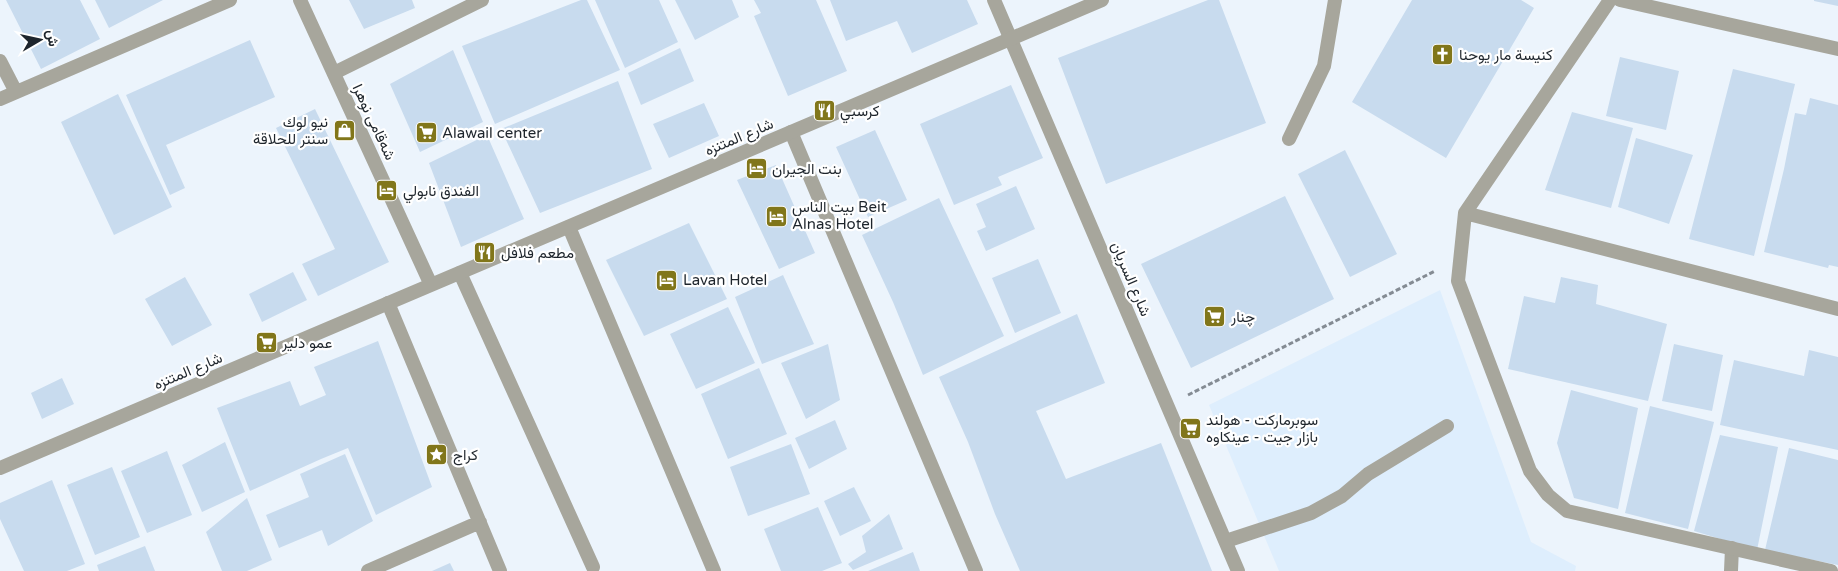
<svg xmlns="http://www.w3.org/2000/svg" width="1838" height="571" font-family="'Varela Round',Vazirmatn,sans-serif">
<rect width="100%" height="100%" fill="#ecf4fc"/>
<path fill="#deeefd" d="M1440 290 1531 542 1576 566 1575 571H1279L1209 405Z"/>
<path fill="#c8dbee" d="M6 0H80L100 39 41 69Z
M95 0H163L109 28Z
M349 0H412L415 8 364 29Z
M581 0H587L620 70 495 124 462 46Z
M595 0H659L678 42 625 68Z
M675 0H732L739 17 695 40Z
M754 0H816L847 71 788 96 754 16 761 13Z
M830 0H967L978 24 912 53 897 21 846 41Z
M1208 0H1219L1266 123 1106 184 1058 58Z
M1412 0H1521L1534 8 1446 158 1352 102Z
M1814 0H1838V6L1814 1Z
M250 40 275 97 166 145 185 188 170 195 126 95Z
M680 48 694 81 641 105 628 73Z
M453 50 483 122 420 152 390 84Z
M1620 57 1679 71 1666 130 1606 116Z
M1733 69 1795 84 1754 256 1689 239Z
M618 81 652 169 540 213 501 129Z
M1011 85 1043 158 998 177 1002 185 954 205 920 124Z
M118 94 172 207 114 235 61 122Z
M1810 98 1838 105V267L1829 265 1828 268 1764 252 1784 169 1795 113 1806 115Z
M704 103 719 136 669 158 653 124Z
M315 109 389 262 318 296 302 264 335 249 276 128Z
M1572 112 1633 128 1611 208 1545 190Z
M875 130 907 200 868 217 836 147Z
M487 135 524 219 461 247 429 163Z
M1636 138 1693 155 1669 224 1618 207Z
M1345 150 1397 254 1350 277 1298 174Z
M776 165 815 253 779 269 737 180Z
M1016 186 1035 229 986 251 977 231 986 227 976 204Z
M1285 196 1334 299 1191 368 1141 264Z
M939 198 1004 336 923 375 893 302 862 235Z
M689 223 727 299 644 336 606 260Z
M1038 259 1061 313 1015 333 992 278Z
M293 272 307 300 262 322 249 294Z
M783 275 814 344 762 364 735 297Z
M185 277 212 325 172 346 145 299Z
M1561 277 1598 285 1596 304 1667 324 1648 401 1508 369 1524 296 1555 303Z
M728 307 755 363 696 389 670 334Z
M1077 314 1105 383 1036 411 1066 479 1161 443 1212 571H1020L995 514 968 442 939 377Z
M378 341 432 487 376 515 348 448 321 459 250 491 217 408 290 381 300 406 326 395 314 367Z
M828 344 840 400 806 419 781 363Z
M1674 344 1723 355 1712 411 1662 401Z
M1809 350 1838 357V450L1720 425 1734 360 1804 376Z
M759 368 787 434 728 459 701 394Z
M62 378 74 404 42 419 31 393Z
M1571 390 1638 408 1618 509 1574 498 1557 443Z
M1650 406 1714 422 1688 529 1625 513Z
M835 420 847 449 809 469 795 438Z
M1720 435 1778 447 1757 550 1694 531Z
M225 442 245 492 202 512 182 465Z
M791 444 810 494 748 516 730 467Z
M1789 448 1838 460V565L1765 550Z
M167 451 192 515 147 533 121 471Z
M345 454 373 521 328 546 322 530 279 548 266 515 309 497 300 474Z
M112 467 140 537 95 555 67 485Z
M52 480 85 564 67 571H24L0 519V503Z
M854 487 871 521 840 536 824 501Z
M247 498 272 560 247 571H222L206 532Z
M818 507 842 563 822 571H781L764 529Z
M889 514 903 549 853 570 848 564 866 552 862 536Z
M145 546 155 571H99L97 565Z
M913 552 920 571H868Z
M450 563 454 571H432Z"/>
<g fill="none" stroke-linecap="round" stroke-linejoin="round">
<path stroke="#848b93" stroke-width="3" stroke-dasharray="5 2.5" stroke-linecap="butt" d="M1188 395 1435 271"/>
<path stroke="#a7a69c" stroke-width="14" d="M1289 139 1324 66 1335 0
M460 273 593 567
M1226 541 1311 513 1342 496 1368 474 1447 426
M1731 571 1732 548"/>
<path stroke="#a7a69c" stroke-width="14" d="M994 0 1238 571
M1610 0 1465 213 1458 281 1530 471 1548 495 1567 511 1831 571
M1620 0 1838 49
M0 61 16 92
M334 73 482 0
M0 99 230 0
M791 132 976 571
M1465 213 1838 309
M569 227 714 571
M388 303 500 571
M368 571 480 522"/>
<path stroke="#a7a69c" stroke-width="14" d="M300 0 431 285
M0 468 1102 0"/>
</g>
<defs>
<symbol id="church-square" viewBox="-11 -11 22 22"><rect x="-9" y="-9" width="18" height="18" rx="4" fill="#81761a" stroke="#fff"/><path d="M-1.2-6h2.4v3.5h3.3v2.4h-3.3V6h-2.4V-.1h-3.3v-2.4h3.3Z" fill="#fff"/></symbol>
<symbol id="restaurant-square" viewBox="-11 -11 22 22"><rect x="-9" y="-9" width="18" height="18" rx="4" fill="#81761a" stroke="#fff"/><path d="M-5-6h1v4h1v-4h1v4h1v-4h1v5L-1.5 .5V6h-2V.5L-5-1ZM5-6V6H3V1.5H1.5Q1.5-4 5-6Z" fill="#fff"/></symbol>
<symbol id="shop-square" viewBox="-11 -11 22 22"><rect x="-9" y="-9" width="18" height="18" rx="4" fill="#81761a" stroke="#fff"/><path d="M-5-2.5h2.3a2.7 3.5 0 0 1 5.4 0H5L5.5 6h-11ZM-1.5-2.5h3a1.5 2.3 0 0 0-3 0Z" fill="#fff"/></symbol>
<symbol id="supermarket-square" viewBox="-11 -11 22 22"><rect x="-9" y="-9" width="18" height="18" rx="4" fill="#81761a" stroke="#fff"/><path d="M-6-5.5h2.5l.6 2H6L4.5 2H-2.5L-4.4-4H-6ZM-1.5 3.2a1.3 1.3 0 1 0 .1 0ZM3 3.2a1.3 1.3 0 1 0 .1 0Z" fill="#fff"/></symbol>
<symbol id="hotel-square" viewBox="-11 -11 22 22"><rect x="-9" y="-9" width="18" height="18" rx="4" fill="#81761a" stroke="#fff"/><path d="M-6-4.5h1.5V1H6V5H4.5V3h-9V5H-6ZM-4 0a1.8 1.8 0 1 1 3.6 0ZM.5 0V-2.5h3Q6-2.5 6 0Z" fill="#fff"/></symbol>
<symbol id="sight-square" viewBox="-11 -11 22 22"><rect x="-9" y="-9" width="18" height="18" rx="4" fill="#81761a" stroke="#fff"/><path d="M0-6L1.8-2.2L6-1.7L2.9 1.2L3.7 5.4L0 3.3L-3.7 5.4L-2.9 1.2L-6-1.7L-1.8-2.2Z" fill="#fff"/></symbol>
</defs>
<g fill-rule="evenodd">
<use href="#church-square" x="1430" y="42" width="25" height="25"/>
<use href="#restaurant-square" x="812" y="98" width="25" height="25"/>
<use href="#shop-square" x="332" y="118" width="25" height="25"/>
<use href="#supermarket-square" x="414" y="120" width="25" height="25"/>
<use href="#hotel-square" x="744" y="156" width="25" height="25"/>
<use href="#hotel-square" x="374" y="178" width="25" height="25"/>
<use href="#hotel-square" x="764" y="204" width="25" height="25"/>
<use href="#restaurant-square" x="472" y="240" width="25" height="25"/>
<use href="#hotel-square" x="654" y="268" width="25" height="25"/>
<use href="#supermarket-square" x="1202" y="304" width="25" height="25"/>
<use href="#supermarket-square" x="254" y="330" width="25" height="25"/>
<use href="#supermarket-square" x="1178" y="416" width="25" height="25"/>
<use href="#sight-square" x="424" y="442" width="25" height="25"/>
</g>
<g text-anchor="middle" dominant-baseline="central" stroke-width="4.5" stroke-linejoin="round" paint-order="stroke">
<g font-size="15" fill="#1e252c" stroke="#fff" text-anchor="start">
<text x="1459" y="55">كنيسة مار يوحنا</text>
<text x="840" y="111">كرسبي</text>
<text x="328" y="122" text-anchor="end">نيو لوك<tspan x="328" dy="17">سنتر للحلاقة</tspan></text>
<text x="442" y="133">Alawail center</text>
<text x="772" y="169">بنت الجيران</text>
<text x="403" y="191">الفندق نابولي</text>
<text x="792" y="207">بيت الناس Beit<tspan x="792" dy="17">Alnas Hotel</tspan></text>
<text x="501" y="253">مطعم فلافل</text>
<text x="683" y="280">Lavan Hotel</text>
<text x="1231" y="317">چنار</text>
<text x="282" y="343">عمو دلير</text>
<text x="1206" y="420">سوبرماركت - هولند<tspan x="1206" dy="17">بازار جيت - عينكاوه</tspan></text>
<text x="453" y="455">كراج</text>
</g>
<g font-size="15" fill="#1e252c" stroke="#fff">
<text transform="translate(374 122) rotate(65)">شەقامی نوهرا</text>
<text transform="translate(739 137) rotate(-23)">شارع المتنزه</text>
<text transform="translate(1131 279) rotate(67)">شارع السريان</text>
<text transform="translate(188 371) rotate(-23)">شارع المتنزه</text>
</g>
</g>
<g transform="translate(40 40) rotate(81)" stroke="#ffffff" stroke-width="4" paint-order="stroke">
<path d="M0-4L9 19L0 12L-9 19Z" fill="#1e252c"/>
<text y="-8" font-size="14" font-weight="bold" text-anchor="middle" fill="#1e252c">ش</text>
</g>
</svg>
